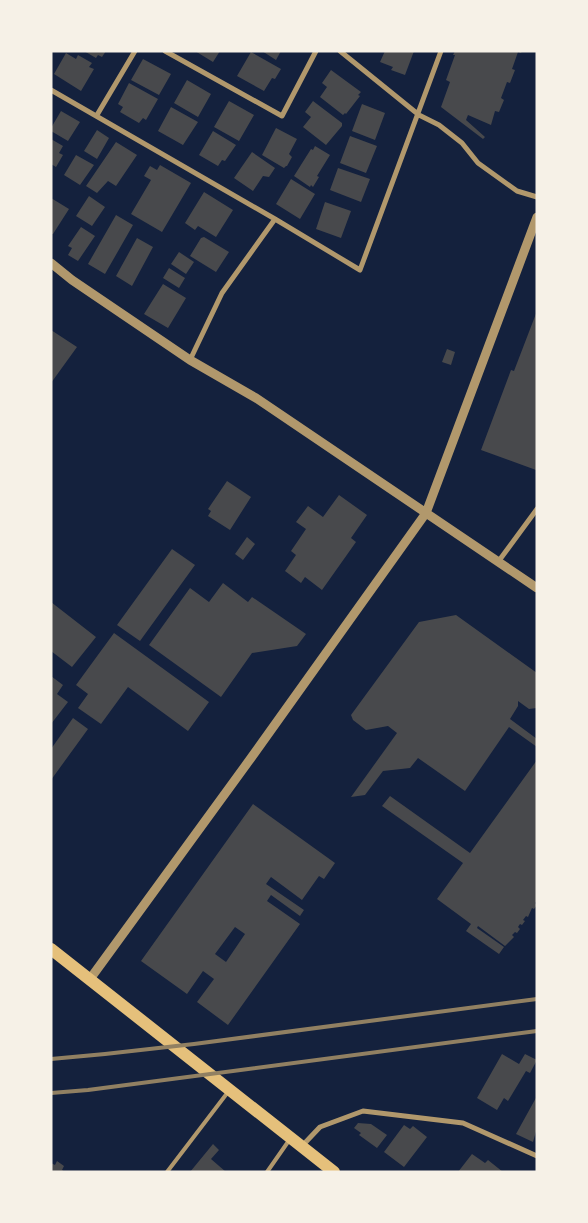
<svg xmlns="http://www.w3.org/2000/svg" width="588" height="1223" font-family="Lato,sans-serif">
<rect width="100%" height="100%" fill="#14213d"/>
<path fill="#48494c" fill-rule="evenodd" d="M84 51H106L102 57 98 55 96 58Z
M195 51H220L213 62Z
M262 51H281L276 60Z
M385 51H414L405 75 391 70 393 67 380 62Z
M455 51H522L521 53 518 52 512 69 515 70 510 83 507 82 501 98 504 100 499 112 495 111 491 125 468 115 466 120 485 137 483 139 441 107 450 82 446 80 455 55H453Z
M251 52 281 69 275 79 272 78 264 91 237 76Z
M66 53 76 59 78 55 92 63 89 67 94 69 81 91 54 74Z
M143 59 171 74 159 95 131 80Z
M331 70 361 92 358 95 360 96 346 114 345 113 343 115 320 97 327 87 322 83Z
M187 80 211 94 198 117 174 103Z
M129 83 158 99 146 120 143 118 139 123 120 112 123 107 118 104Z
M229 101 254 115 239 141 214 127Z
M313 101 342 123V126L326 145 303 127 311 117 305 112Z
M362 104 385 113 375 140 352 131Z
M171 107 198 122 183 145 158 131Z
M61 111 80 122 68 141 51 131V128Z
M276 128 297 139 289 154 292 157 287 166H286L284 168 262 155Z
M97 130 109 138 97 159 84 151Z
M213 131 236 145 225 161 222 160 218 166 199 155Z
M350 136 377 146 366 173 340 163Z
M51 139 63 146 59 153 63 155 56 167 51 164Z
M116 142 137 155 116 186 108 181 97 193 86 186Z
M315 146 330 155 317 176 319 177 313 187 311 185 310 187 294 176 311 149 313 150Z
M252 152 275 168 269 177 263 176 253 191 234 178Z
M76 155 94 165 80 185 64 175Z
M160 165 191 183 162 232 131 214 151 180 144 176 150 166 157 170Z
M338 168 370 179 361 202 330 190Z
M291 179 315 194 300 219 276 204Z
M204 192 233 210 216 237 198 226 195 230 185 223Z
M89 196 105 207 92 226 76 216Z
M51 198 69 209 53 234H51Z
M325 202 351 211 341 238 316 229Z
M116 215 133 225 105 274 88 264Z
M81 227 95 236 78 261 68 255 72 248 68 246Z
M204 237 229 252 216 272 190 256 201 238Z
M137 238 153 247 132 286 116 276Z
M179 252 194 262 186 274 171 264Z
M169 268 185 278 179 288 163 278Z
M163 284 186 298 168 328 144 314Z
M537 311V469L536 470 481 450 511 370 514 371Z
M51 330 77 347 51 383Z
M447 349 455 352 451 365 442 362Z
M227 481 251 497 230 530 208 516 211 511 208 509Z
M339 495 367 515 351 538 356 542 322 590 305 577 301 583 285 571 296 555 291 551 306 529 296 522 308 506 323 517Z
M247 537 255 544 243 560 235 554Z
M172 549 195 565 140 641 117 625Z
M223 583 248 602 252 597 306 634 297 646 252 653 221 697 149 645 190 588 209 602Z
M51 602 96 637 72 667 51 651Z
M456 615 537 673V708L529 709 518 701V706L510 719 537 739V747L509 727 465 791 418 758 410 768 383 771 365 795 351 797 397 733 388 726 366 730 353 720 351 715 419 622Z
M114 633 209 702 188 731 128 687 101 724 78 708 88 694 76 685Z
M51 676 63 685 57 694 68 702 51 724Z
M73 718 88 729 51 780V749Z
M537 760V901L535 903 537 905 534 909 532 908 528 917 526 916 523 920 525 921 522 925 520 924 518 927 520 929 517 933 515 932 512 935 514 937 505 946 478 926 477 928 504 947 499 954 466 931 471 924 437 899 463 863 382 806 390 796 470 853Z
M253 804 335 863 324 879 319 876 302 900 271 877 266 884 304 910 300 916 271 895 267 901 300 924 228 1025 197 1002 214 979 203 971 187 994 141 961ZM235 927 245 934 226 962 215 954Z
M502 1054 519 1064 525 1054 537 1060 530 1073 526 1071 508 1101 504 1098 497 1110 477 1098Z
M537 1096V1128L533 1142 516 1134Z
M358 1123 371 1124 387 1135 377 1148 359 1135 361 1133 354 1128Z
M404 1125 410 1129 413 1126 427 1137 404 1167 384 1152Z
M213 1144 219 1150 211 1159 226 1172H190Z
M472 1154 485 1163 488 1160 503 1172H458Z
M57 1161 64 1166 62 1170 65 1172H51V1163L55 1165Z"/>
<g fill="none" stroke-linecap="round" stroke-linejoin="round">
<path stroke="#b1986c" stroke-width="4" d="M167 1172 228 1092
M267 1172 290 1139"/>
<path stroke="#b1986c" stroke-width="5" d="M165 51 282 116 316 51
M340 51 419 115 439 125 462 143 478 163 517 191 537 197
M51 90 275 219 360 270 441 51
M97 115 135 51
M190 360 222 293 275 219
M498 562 537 509
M302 1146 320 1127 363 1111 463 1123 537 1156"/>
<path stroke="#b1986c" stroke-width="9" d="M51 263 72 280 190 360 256 398 537 588
M90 979 251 758 426 513 537 217"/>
<path stroke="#e5c07b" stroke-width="12" d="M51 949 334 1172"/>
<path stroke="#918062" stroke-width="4" d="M51 1059 105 1054 194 1044 537 999
M51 1093 88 1090 537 1031"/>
</g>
<rect width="588" height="1223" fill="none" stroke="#f6f1e7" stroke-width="105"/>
</svg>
